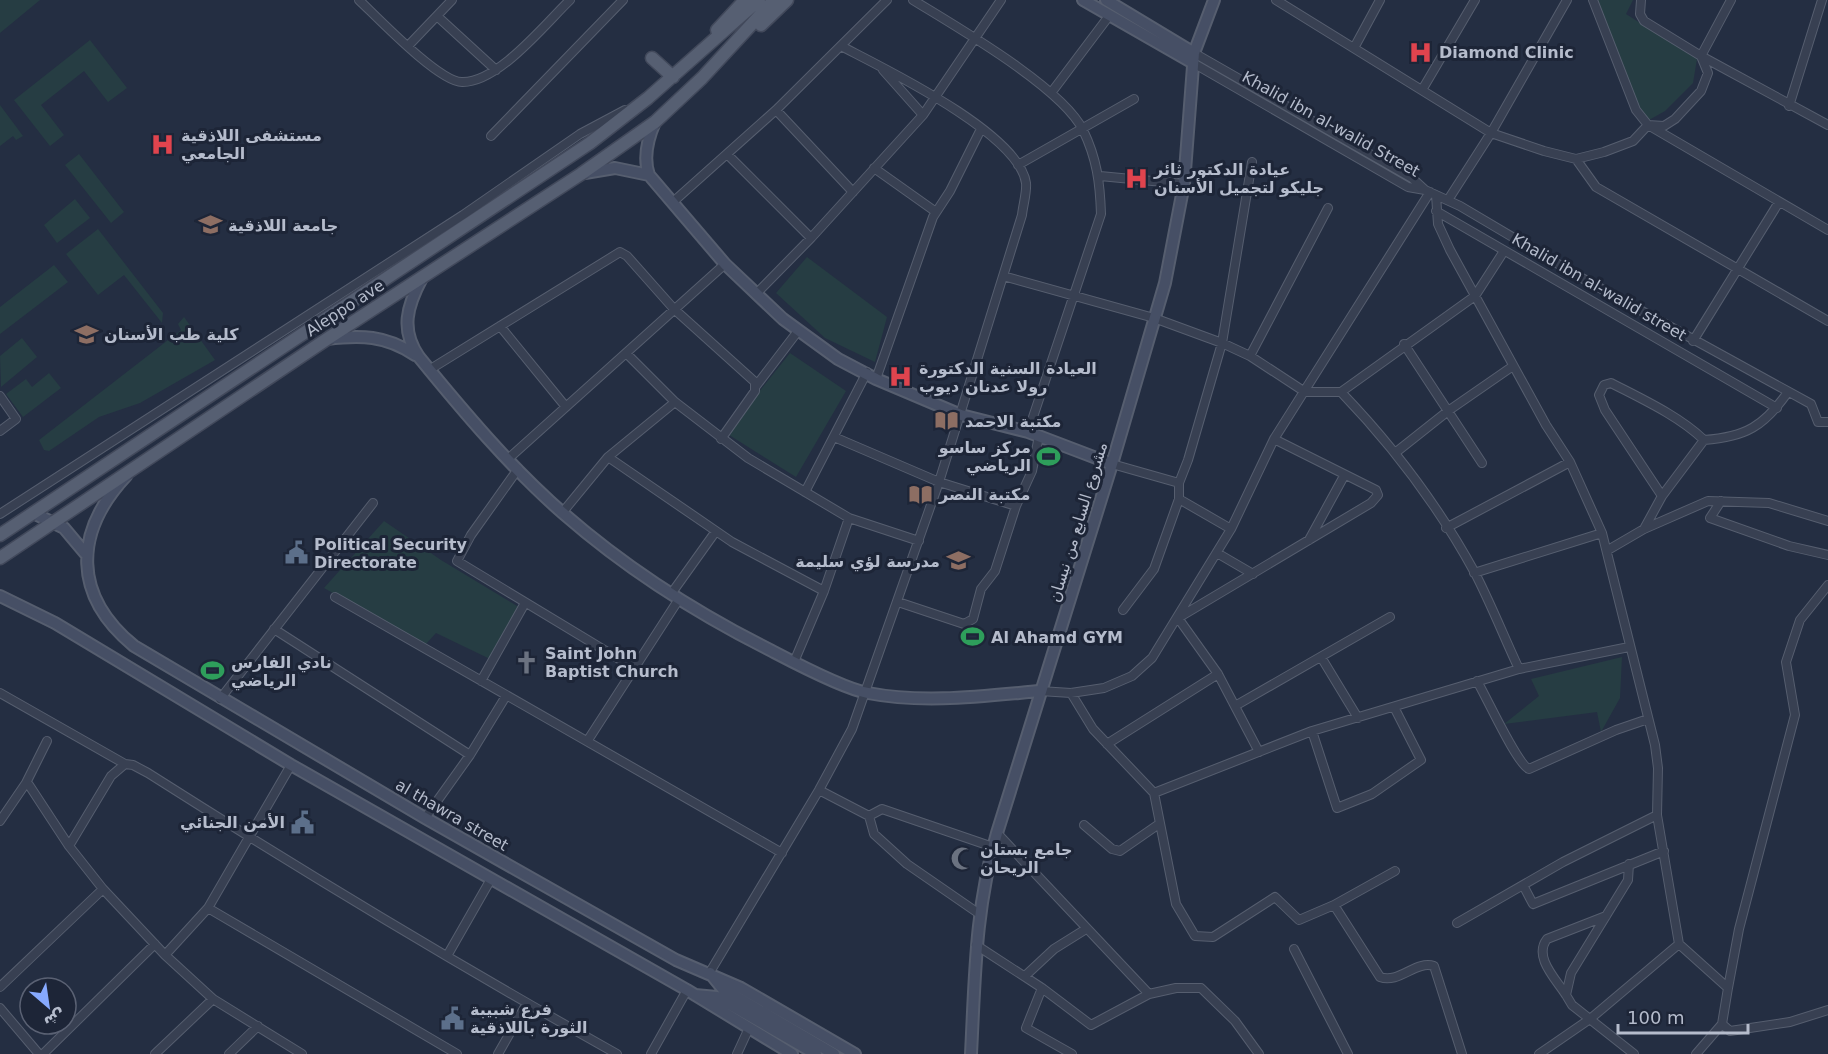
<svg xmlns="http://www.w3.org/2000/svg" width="1828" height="1054" font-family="'DejaVu Sans',Vazirmatn,sans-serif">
<rect width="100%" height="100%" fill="#242e42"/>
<path fill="#263d43" d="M0 0H40L0 33Z
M1596 0H1633L1626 14 1697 59 1693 83 1665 111 1649 120 1638 111Z
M90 40 127 88 108 102 84 71 41 105 64 135 50 146 14 100Z
M0 105 23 136 16 140 13 136 0 146Z
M79 154 124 212 111 223 65 165Z
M75 199 90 218 57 243 44 225Z
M98 229 163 313 162 323 124 275 98 295 66 254Z
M807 257 887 317 875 362 825 338 776 293Z
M54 265 68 282 0 334V307Z
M184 317 215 360 140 403 99 417 49 451 44 450 39 440 181 330 178 324Z
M22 338 37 357 1 387 0 356Z
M790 353 846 391 796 477 726 433Z
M49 373 61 388 23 417 6 394 26 379 32 387Z
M384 521 441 560 522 609 490 659 436 633 425 645 324 588Z
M1622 657 1620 698 1601 732 1597 712 1504 724 1539 696 1531 679Z"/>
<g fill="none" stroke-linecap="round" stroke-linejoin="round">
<defs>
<path id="street" d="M359 0C378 18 439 82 462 82 498 83 545 24 570 0
M913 0C955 26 1062 87 1083 130 1097 159 1100 183 1101 214L1028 432
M1276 0 1491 133 1544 151 1576 159 1604 152 1633 141 1648 125 1664 126 1675 119 1701 91 1708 73 1701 56
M1593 0 1636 110 1648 125 1828 230
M1641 0 1640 14 1644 21 1701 56 1828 125
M437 16 496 70
M408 46 452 0
M1354 48 1380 0
M1194 53 1412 178 1425 190
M1701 56 1731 0
M1193 63 1408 187 1425 190 1460 206 1580 277 1811 404 1818 422H1828
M883 70 923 115
M1422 90 1475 0
M1051 93 1109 16
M1789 106 1822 0
M776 110 853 192
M491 136 623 0
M727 154 811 238
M1576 159 1596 187 1828 321
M1018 165 1134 99
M874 168 936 212
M1100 176 1184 184
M1436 195 1438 224 1450 250 1546 425 1570 462 1602 533 1655 745 1658 768 1657 815 1679 944 1590 1019 1539 1054
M1448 200 1491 133 1567 0
M673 202 776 110 887 0
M1436 211 1777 408
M1003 276 1154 318 1222 343 1250 356 1305 392H1341L1475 296 1504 251
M756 294 811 238 923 115 1001 0
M500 326 566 407
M1693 341 1779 202
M1404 344 1482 463
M626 353 675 402 748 458 849 518 919 541
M1250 356 1328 208
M429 370 620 252 627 256 674 309 755 382V391L721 439
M876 379 933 217 950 191 981 129
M756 386 798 331
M1341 392C1393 446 1439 507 1475 573 1491 604 1504 637 1519 669
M0 396 16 419 0 431
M834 437 939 482 1016 506 995 571 981 589 973 619 964 624 898 602
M1704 440C1746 437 1764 426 1788 392
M1395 453 1448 411 1513 366
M608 457 732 542 824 591
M508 459 725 264
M1112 464 1179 483
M518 469 471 535 457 561 634 668
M805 492 867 372
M1179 499 1231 529
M1721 501 1710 518 1789 546 1828 555
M1016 506 1032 471 1039 436
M562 513 608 457 675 402
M0 514 463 215 580 134 625 110
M1446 528 1570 462
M1644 529 1662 496 1605 410 1599 395 1604 385 1611 383C1642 399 1679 416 1704 440L1662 496
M1309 540 1344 476
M1608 550 1644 529 1708 501 1769 503 1828 521
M1217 553 1253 574
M1474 573 1602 533
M671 594 716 531
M335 597 782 853
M1123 610 1154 569 1179 499V483L1188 460 1222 343 1252 162
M274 629 470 755
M1321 657 1358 718
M794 662 824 591 849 518
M481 681 525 603
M1477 681C1487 698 1517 764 1529 769L1616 730 1648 719
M1040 691 1071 693 1104 688 1132 676 1152 658 1231 529 1274 439 1430 192
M0 693 125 764 133 765 148 773C302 871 458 965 617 1054
M1071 693 1093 729 1154 793 1312 731 1519 669 1629 647
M220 699 373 503
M1235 706 1390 617
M1312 731 1337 808 1372 794 1421 760 1394 707
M588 740 679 599
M1107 744 1218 674
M1259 752 1218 674 1178 618 1371 503 1378 495 1376 490 1274 439
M26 783 47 741
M819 790 869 816 882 809 993 847
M1154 793 1176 904 1195 936 1213 937 1275 897 1299 920 1334 905 1380 977C1399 984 1416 960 1434 966L1462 1054
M869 816 874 834 907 864 978 913
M425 818 470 755 506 696
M0 821 26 783 29 785 69 846 103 889 165 955 213 999 302 1054
M1084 825 1112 849 1120 851 1159 824
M997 833 1149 994
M69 846 111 776 125 764
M1629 864 1628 880 1571 973 1566 995 1572 1005 1634 1054
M1523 885 1533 904 1664 851
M1334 905 1395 871
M208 908 457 1054
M1457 923 1563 862 1657 815
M1679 944 1728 988 1722 1024 1730 1031 1790 1022 1828 1010
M976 945 1042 988 1091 1025 1149 994 1176 988H1201L1235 1021 1259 1054
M1294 949 1348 1054
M165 955 208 908 291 765
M447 956 491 879
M710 972 819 790 852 729 939 482 1022 215C1023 205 1027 192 1026 183 1019 133 883 68 841 46
M1025 976 1054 949 1086 929
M0 987 103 889
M1042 988 1026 1028 1072 1054
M1728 988 1739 929 1795 715 1786 662 1800 620 1828 585
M1566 995C1556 979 1533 957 1547 939L1606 916
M0 1008 39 1054
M43 1054 155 944
M155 1054 213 999
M229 1054 258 1026
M498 1054 527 1003
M651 1054 687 990
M737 1054 749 1028
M1696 1054 1722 1024"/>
<path id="secondary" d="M1083 0 1193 63
M1106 0 1194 53
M655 122C648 138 643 158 649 175L725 264 783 319 838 359 876 379 961 415 1028 432 1112 464
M585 173 615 168 649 175
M422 278C407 306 400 330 419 357 463 411 511 468 564 514 627 569 698 614 772 651 795 663 844 689 868 693 924 704 984 696 1040 691
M327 339C360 335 386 335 415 355
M126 476C73 533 73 596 134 646L425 818 676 960 741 988 855 1054
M33 513 64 528 85 553
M0 596 55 623 291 765 687 990 792 1054
M710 973 723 989 834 1054
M695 995 717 997 816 1054
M971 1054C975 977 975 909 997 833L1112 464 1165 283 1184 184 1194 53 1214 0"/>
<path id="primary" d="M761 25 787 0
M717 30 745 0
M652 58 673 77
M0 535 590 143 648 98 759 0
M0 558 327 339 581 174 655 122 702 78 774 0"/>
</defs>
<use href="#street" stroke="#565e6f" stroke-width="10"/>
<use href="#secondary" stroke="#565e6f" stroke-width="14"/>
<use href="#primary" stroke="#42495b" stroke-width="15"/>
<use href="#street" stroke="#384052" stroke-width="8"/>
<use href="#secondary" stroke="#464f65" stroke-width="10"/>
<use href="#primary" stroke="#565f72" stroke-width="12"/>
</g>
<defs>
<symbol id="hospital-bare" viewBox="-9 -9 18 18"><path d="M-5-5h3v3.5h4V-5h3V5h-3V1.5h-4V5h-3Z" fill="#e0444e" stroke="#1d2537" stroke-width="2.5" paint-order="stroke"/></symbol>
<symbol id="university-bare" viewBox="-9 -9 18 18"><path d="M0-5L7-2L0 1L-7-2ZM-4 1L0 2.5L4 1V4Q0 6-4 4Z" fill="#8d6e63" stroke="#1d2537" stroke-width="2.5" paint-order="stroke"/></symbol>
<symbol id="library-bare" viewBox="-9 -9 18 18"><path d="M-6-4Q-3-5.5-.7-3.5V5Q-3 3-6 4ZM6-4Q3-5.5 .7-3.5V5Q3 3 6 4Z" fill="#8d6e63" stroke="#1d2537" stroke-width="2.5" paint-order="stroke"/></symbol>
<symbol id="stadium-bare" viewBox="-9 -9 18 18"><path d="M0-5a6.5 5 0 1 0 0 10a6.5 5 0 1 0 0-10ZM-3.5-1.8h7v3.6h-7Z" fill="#2e9e5b" stroke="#1d2537" stroke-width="2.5" paint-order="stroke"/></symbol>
<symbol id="civic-bare" viewBox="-9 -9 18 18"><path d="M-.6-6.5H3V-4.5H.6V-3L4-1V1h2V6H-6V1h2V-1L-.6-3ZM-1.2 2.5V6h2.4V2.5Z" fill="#5c6f8a" stroke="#1d2537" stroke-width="2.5" paint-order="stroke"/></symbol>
<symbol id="school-bare" viewBox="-9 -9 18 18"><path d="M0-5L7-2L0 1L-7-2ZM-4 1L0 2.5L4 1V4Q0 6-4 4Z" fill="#8d6e63" stroke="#1d2537" stroke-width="2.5" paint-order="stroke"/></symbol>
<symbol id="church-bare" viewBox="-9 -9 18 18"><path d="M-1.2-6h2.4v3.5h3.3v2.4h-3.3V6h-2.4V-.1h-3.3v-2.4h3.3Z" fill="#6b7280" stroke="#1d2537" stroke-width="2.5" paint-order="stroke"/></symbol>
<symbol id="mosque-bare" viewBox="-9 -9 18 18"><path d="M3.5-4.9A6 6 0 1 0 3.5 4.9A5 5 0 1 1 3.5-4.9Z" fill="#6b7280" stroke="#1d2537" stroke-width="2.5" paint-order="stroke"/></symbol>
</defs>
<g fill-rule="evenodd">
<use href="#hospital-bare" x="1404" y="36" width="33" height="33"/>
<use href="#hospital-bare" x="146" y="128" width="33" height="33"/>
<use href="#hospital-bare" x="1120" y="162" width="33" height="33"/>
<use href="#university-bare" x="194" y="208" width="33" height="33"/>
<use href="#university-bare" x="70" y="318" width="33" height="33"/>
<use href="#hospital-bare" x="884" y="360" width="33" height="33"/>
<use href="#library-bare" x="930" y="404" width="33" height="33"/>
<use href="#stadium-bare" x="1032" y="440" width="33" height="33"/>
<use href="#library-bare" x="904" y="478" width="33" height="33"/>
<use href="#civic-bare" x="280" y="536" width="33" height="33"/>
<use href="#school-bare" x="942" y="544" width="33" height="33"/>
<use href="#stadium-bare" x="956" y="620" width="33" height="33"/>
<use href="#church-bare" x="510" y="646" width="33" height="33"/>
<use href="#stadium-bare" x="196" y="654" width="33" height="33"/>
<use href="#civic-bare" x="286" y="806" width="33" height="33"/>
<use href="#mosque-bare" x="946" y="842" width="33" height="33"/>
<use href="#civic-bare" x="436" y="1002" width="33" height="33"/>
</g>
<g text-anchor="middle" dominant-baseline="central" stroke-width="6" stroke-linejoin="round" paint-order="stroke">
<g font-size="16" font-weight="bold" fill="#b5bccc" stroke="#1d2537" text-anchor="start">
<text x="1439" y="52">Diamond Clinic</text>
<text x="181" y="135">مستشفى اللاذقية<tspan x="181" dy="18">الجامعي</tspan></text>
<text x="1154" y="169">عيادة الدكتور ثائر<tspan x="1154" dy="18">جليكو لتجميل الأسنان</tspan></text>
<text x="228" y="225">جامعة اللاذقية</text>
<text x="104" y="334">كلية طب الأسنان</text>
<text x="919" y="368">العيادة السنية الدكتورة<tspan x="919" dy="18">رولا عدنان ديوب</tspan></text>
<text x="965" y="421">مكتبة الاحمد</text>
<text x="1031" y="447" text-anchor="end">مركز ساسو<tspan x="1031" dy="18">الرياضي</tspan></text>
<text x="939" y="494">مكتبة النصر</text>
<text x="314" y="544">Political Security<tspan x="314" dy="18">Directorate</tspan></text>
<text x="940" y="561" text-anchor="end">مدرسة لؤي سليمة</text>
<text x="991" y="637">Al Ahamd GYM</text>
<text x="545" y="653">Saint John<tspan x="545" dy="18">Baptist Church</tspan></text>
<text x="231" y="662">نادي الفارس<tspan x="231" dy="18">الرياضي</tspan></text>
<text x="285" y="822" text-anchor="end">الأمن الجنائي</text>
<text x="980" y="849">جامع بستان<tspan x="980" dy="18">الريحان</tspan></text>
<text x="470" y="1009">فرع شبيبة<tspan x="470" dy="18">الثورة باللاذقية</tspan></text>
</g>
<g font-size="16" fill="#b5bccc" stroke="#1d2537">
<text transform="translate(1331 124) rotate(29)">Khalid ibn al-walid Street</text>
<text transform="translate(1599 287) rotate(30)">Khalid ibn al-walid street</text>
<text transform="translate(345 308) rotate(-33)">Aleppo ave</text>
<text transform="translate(1078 522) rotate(-73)">مشروع السابع من نيسان</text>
<text transform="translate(452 815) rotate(30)">al thawra street</text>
</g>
</g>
<g transform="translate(48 1006) rotate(151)"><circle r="28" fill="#1d2537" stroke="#5a6173" stroke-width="1.5"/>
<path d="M0-4.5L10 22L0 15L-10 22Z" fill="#87aaff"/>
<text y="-9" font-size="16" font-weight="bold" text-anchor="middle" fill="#b5bccc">ش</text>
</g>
<path d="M1618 1024v9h130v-9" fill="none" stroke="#b5bccc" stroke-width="3"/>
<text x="1627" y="1024" font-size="18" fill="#b5bccc" stroke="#1d2537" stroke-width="4.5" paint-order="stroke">100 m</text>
</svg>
